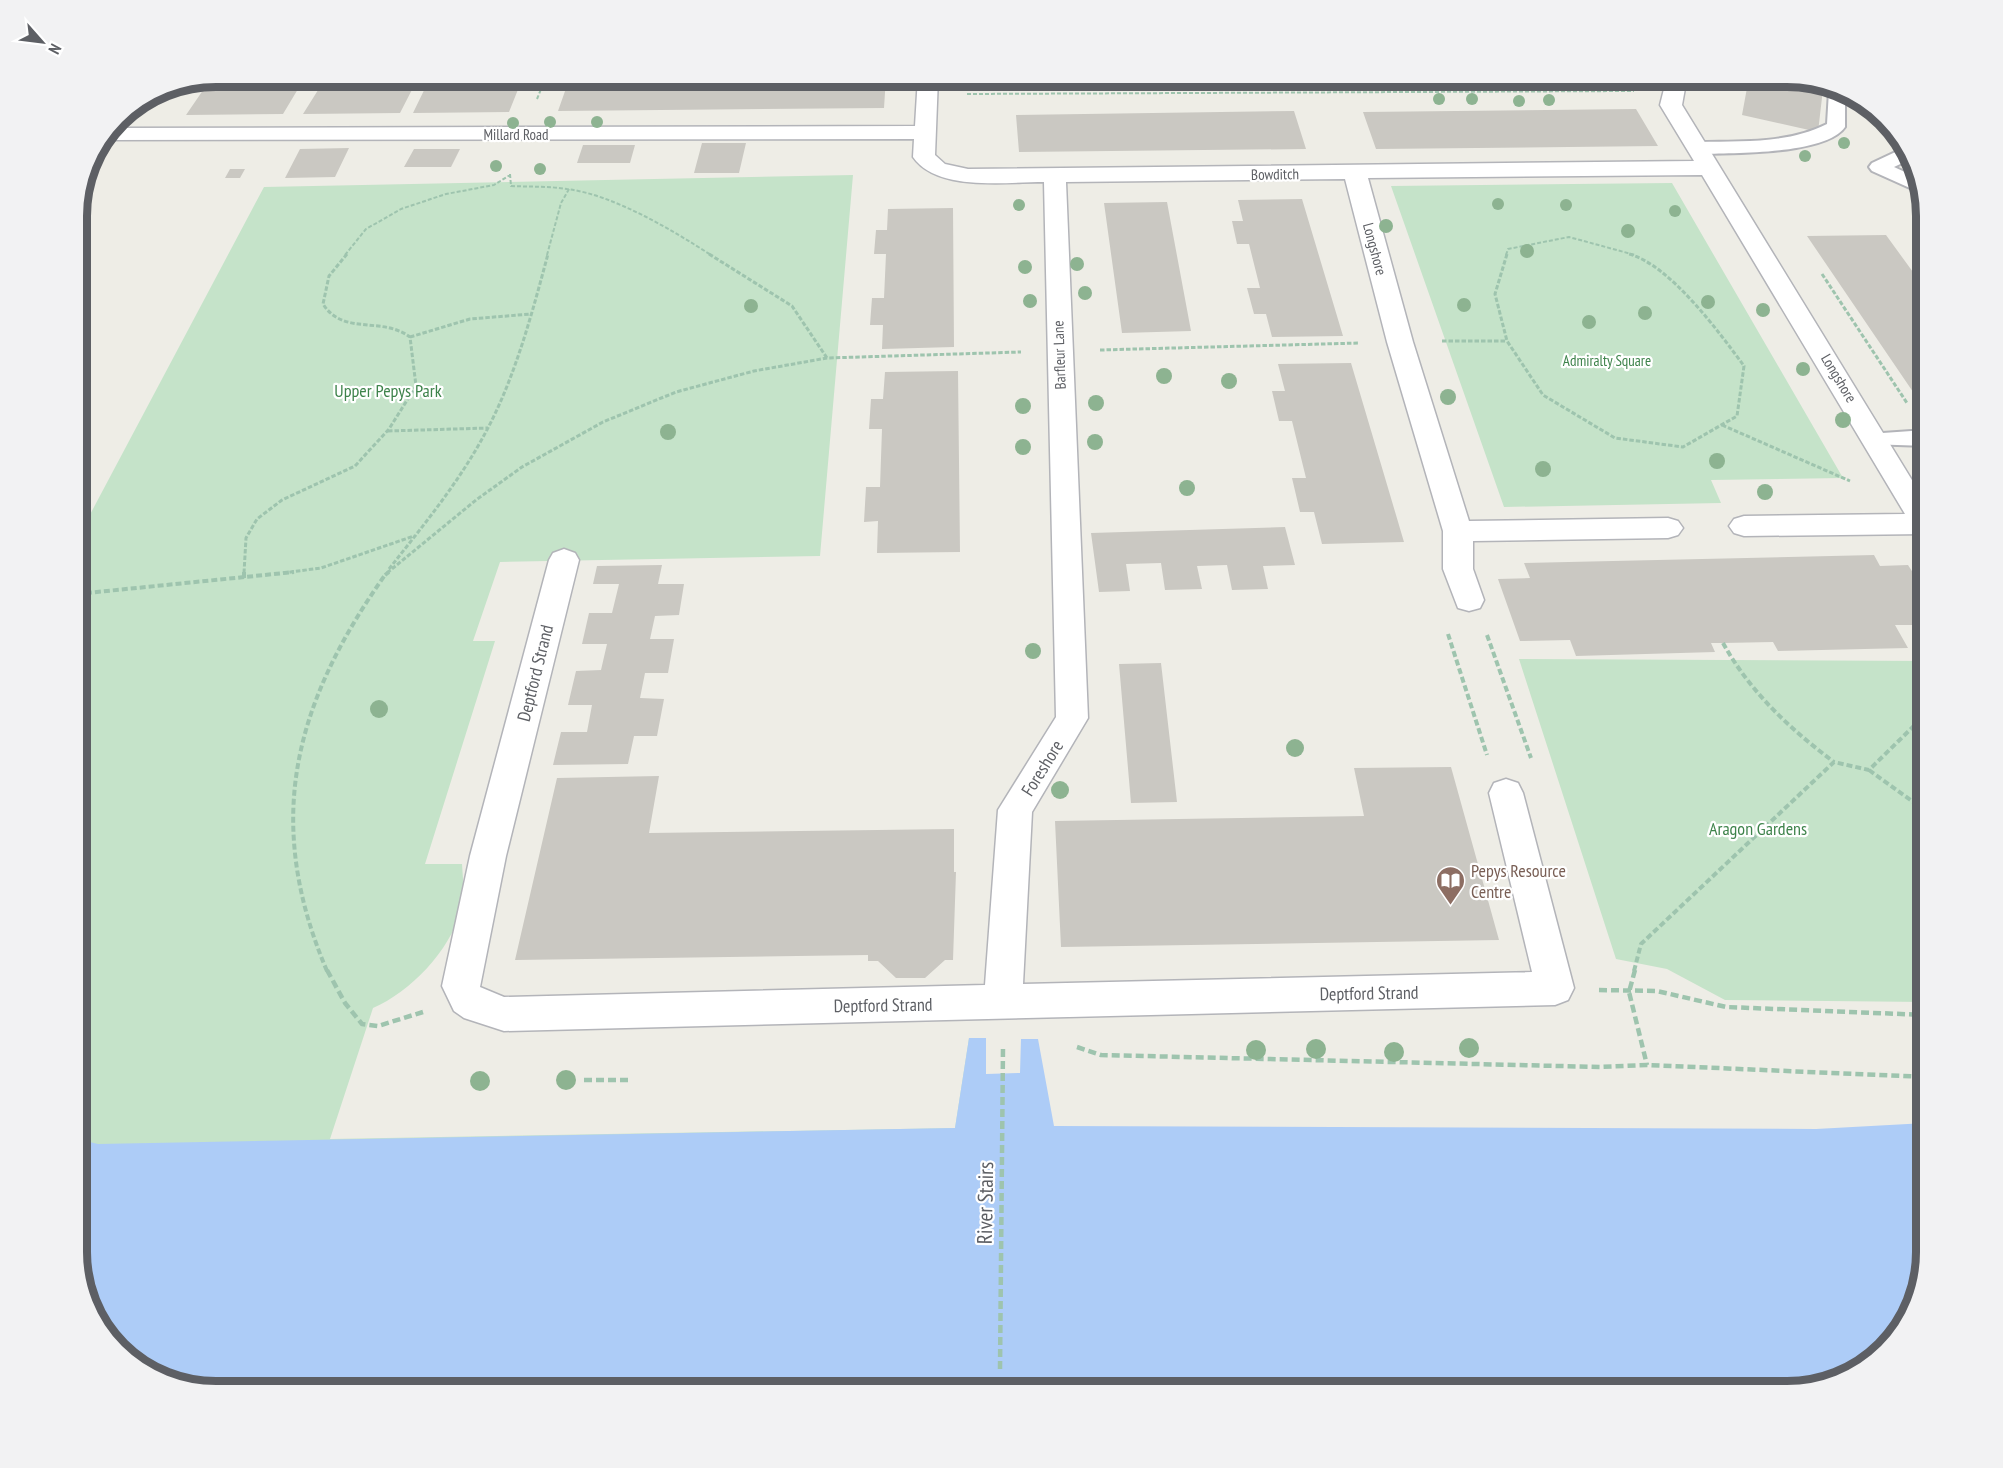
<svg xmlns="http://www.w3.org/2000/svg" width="2003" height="1468" font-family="'PT Sans Narrow',sans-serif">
<rect width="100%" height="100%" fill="#eeede6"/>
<path fill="#c5e3c9" d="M1348 77H1645L1644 82 1351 85Z
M853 175 820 556 500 562 473 641H495L425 864H462C463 880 465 895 461 910 450 951 410 992 373 1008L330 1139 955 1128 969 1038H986L982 1283 77 1260V539L264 187Z
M1672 183 1843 478 1711 480 1721 503 1504 507 1391 186Z
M1519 659 1926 661V1002L1725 1000 1667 969 1616 959Z"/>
<path fill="#adccf7" d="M969 1038H986V1074L1020 1073 1021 1039H1038L1054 1126 1816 1129 1926 1123V1252L1898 1336 1849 1377 1787 1391H216L132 1363 91 1314 77 1260V1139L98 1144 955 1128Z"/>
<path fill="#cac8c2" d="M523 77 509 112 413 113 430 78Z
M570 77H886L884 108 558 111Z
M1749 77H1787L1823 89 1818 132 1742 115Z
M418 78 400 113 303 114 325 79Z
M304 79 283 114 186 115 210 80Z
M1636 109 1658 146 1376 149 1363 112Z
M1294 111 1306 149 1019 152 1016 115Z
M702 143H746L739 173H694Z
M583 145H635L630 163H577Z
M349 148 335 177 285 178 300 149Z
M414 149H460L451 167H404Z
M230 169H245L240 178H225Z
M1302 199 1343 336 1272 337 1266 314H1254L1247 288H1260L1249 244H1237L1232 221H1243L1238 200Z
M1167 202 1191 331 1122 333 1104 203Z
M953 208 954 347 882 349 883 325H870L872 298H884L886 254H874L876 230H887L888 209Z
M1886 235 1926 290V411L1807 236Z
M1351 363 1404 542 1322 544 1314 512H1300L1292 478H1306L1292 421H1279L1272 391H1285L1278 364Z
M958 371 960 552 877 553 878 521 864 522 866 487H880L882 429H869L871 399H883L885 372Z
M1285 527 1295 565 1263 566 1268 589 1232 590 1227 565 1197 566 1202 589 1165 590 1161 563 1126 564 1130 591 1099 592 1091 533Z
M1874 555 1880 566 1908 565 1926 593V625H1895L1908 648 1778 651 1773 642 1723 643H1711L1715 652 1576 656 1570 640 1520 641 1498 579 1530 578 1524 563Z
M662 565 658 584H684L679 615 655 616 650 639H674L668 673H645L640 698 664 699 657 736H634L628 764 553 765 561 732H587L592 705H568L576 671 601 670 607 644H582L589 613H612L619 584H593L597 566Z
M1161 663 1177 802 1131 803 1119 664Z
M1451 767 1499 940 1061 947 1055 821 1364 816 1354 768Z
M659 776 649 833 954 829V872H956L953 960H945L925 978H896L878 961H868V955L515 960 557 778Z"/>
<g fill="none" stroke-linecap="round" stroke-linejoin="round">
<defs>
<path id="service" d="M1829 91 1845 96V127C1826 155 1731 153 1699 154L1690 148 1699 142C1743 141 1787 144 1827 124Z
M1906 147 1913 158 1894 167 1918 178 1921 193 1872 171 1869 167 1872 163Z
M1926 430V446L1868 444 1864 439 1868 434Z"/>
<path id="minor" d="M918 77H938L935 155 945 164 968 169 1694 161 1660 105 1667 77H1687L1682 105 1926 503V534L1744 536 1734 533 1729 526 1734 519 1744 516 1905 514 1702 175 1368 178 1413 342 1469 521 1668 518 1678 521 1683 528 1678 535 1668 538 1473 541V569L1484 600 1480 608 1469 611 1458 608 1443 569V531L1387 342 1345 179 1066 182 1088 718 1032 812 1023 984 1532 972 1489 793 1494 783 1506 779 1518 783 1523 793 1574 988 1568 1000 1555 1005 504 1031 464 1018 454 1011 442 986 470 856 549 560 553 553 564 549 575 553 579 560 506 856 480 987 504 997 985 985 998 810 1056 717 1044 182C1006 182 937 192 913 157L914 139 102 140 111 128 915 126Z"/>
</defs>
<use href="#service" stroke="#b3b4b9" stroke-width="4"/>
<use href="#minor" stroke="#b3b4b9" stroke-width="3"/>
<path stroke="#9ec4ae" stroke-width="2" stroke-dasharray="4 2" stroke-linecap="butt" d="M967 94 1634 91
M537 99 546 77
M163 100 172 85
M510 174 511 186C530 187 549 186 567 189 614 195 672 230 711 255
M345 255 366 229 401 209 446 194 494 185 510 175
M547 255 561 203 569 189
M1506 255 1508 249 1569 237 1635 255"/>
<path stroke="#9ec4ae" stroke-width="3" stroke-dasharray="4.5 2" stroke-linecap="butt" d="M709 254 792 306 827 358
M1507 254 1495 294 1507 341 1543 395 1615 438 1683 447 1737 416 1744 366C1719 332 1670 265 1629 254
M1822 274 1907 403
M410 337 470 319 531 314
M1442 341H1507
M1100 350 1359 343
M1722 425 1850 481
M388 431 488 428
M389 569C422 527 456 486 482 439 514 382 531 317 548 254
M244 573 246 538 257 519 282 500 355 466 389 429 416 386 410 337C382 316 343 336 323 304L329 276 347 254
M283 573 321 568 414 536
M387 573 476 500 522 467 603 422 676 392 754 371 827 358 1021 352"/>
<path stroke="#9ec4ae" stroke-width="4" stroke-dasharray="6 3" stroke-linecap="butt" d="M385 575 389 572
M244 578V572
M77 594 294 572
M1448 634 1487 755
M1487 635 1531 758
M1723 643C1750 692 1790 729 1834 762
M1869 770 1926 811
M327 971C263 821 294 704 385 575
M1634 971 1641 944 1834 762 1869 770 1926 714"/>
<path stroke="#9ec4ae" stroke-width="4.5" stroke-dasharray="8 4" stroke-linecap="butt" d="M327 970 345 1003 362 1024 378 1026 423 1012
M1635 970 1629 992 1647 1065
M1599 990 1657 991 1726 1007 1926 1015
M1077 1047 1101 1055 1600 1067 1647 1065 1926 1077
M584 1080H630
M1000 1369 1003 1047"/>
<use href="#service" fill="#fff" fill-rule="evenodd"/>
<use href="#minor" fill="#fff" fill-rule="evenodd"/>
</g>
<g fill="#8db391">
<circle cx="1439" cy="99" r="6"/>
<circle cx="1472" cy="99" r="6"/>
<circle cx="1549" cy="100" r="6"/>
<circle cx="1519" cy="101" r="6"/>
<circle cx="550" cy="122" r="6"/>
<circle cx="597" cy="122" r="6"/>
<circle cx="513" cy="123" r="6"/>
<circle cx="1844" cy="143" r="6"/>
<circle cx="1805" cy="156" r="6"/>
<circle cx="496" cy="166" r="6"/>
<circle cx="540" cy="169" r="6"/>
<circle cx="1498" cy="204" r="6"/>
<circle cx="1019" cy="205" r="6"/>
<circle cx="1566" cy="205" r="6"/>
<circle cx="1675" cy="211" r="6"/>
<circle cx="1386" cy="226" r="7"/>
<circle cx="1628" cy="231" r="7"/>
<circle cx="1527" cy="251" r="7"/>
<circle cx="1077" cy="264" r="7"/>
<circle cx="1025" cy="267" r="7"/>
<circle cx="1085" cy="293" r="7"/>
<circle cx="1030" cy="301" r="7"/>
<circle cx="1708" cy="302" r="7"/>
<circle cx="1464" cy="305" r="7"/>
<circle cx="751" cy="306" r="7"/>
<circle cx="1763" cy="310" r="7"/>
<circle cx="1645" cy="313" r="7"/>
<circle cx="1589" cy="322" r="7"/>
<circle cx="1803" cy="369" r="7"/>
<circle cx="1164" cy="376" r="8"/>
<circle cx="1229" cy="381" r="8"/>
<circle cx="1448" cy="397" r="8"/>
<circle cx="1096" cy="403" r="8"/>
<circle cx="1023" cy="406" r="8"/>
<circle cx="1843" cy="420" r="8"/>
<circle cx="668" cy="432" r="8"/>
<circle cx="1095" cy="442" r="8"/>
<circle cx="1023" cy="447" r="8"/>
<circle cx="1717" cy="461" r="8"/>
<circle cx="1543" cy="469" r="8"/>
<circle cx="1187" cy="488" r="8"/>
<circle cx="1765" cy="492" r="8"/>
<circle cx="1033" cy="651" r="8"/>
<circle cx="379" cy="709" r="9"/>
<circle cx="1295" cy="748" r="9"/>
<circle cx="1060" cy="790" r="9"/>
<circle cx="1469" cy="1048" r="10"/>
<circle cx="1316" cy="1049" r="10"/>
<circle cx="1256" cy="1050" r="10"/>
<circle cx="1394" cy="1052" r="10"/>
<circle cx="566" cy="1080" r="10"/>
<circle cx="480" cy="1081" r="10"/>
</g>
<defs>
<symbol id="library-pin" viewBox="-11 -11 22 30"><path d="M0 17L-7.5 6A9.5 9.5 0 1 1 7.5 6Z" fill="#8d6e63" stroke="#fff"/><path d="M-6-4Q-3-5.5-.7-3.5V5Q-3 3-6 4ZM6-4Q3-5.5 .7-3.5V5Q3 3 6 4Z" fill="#fff"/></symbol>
</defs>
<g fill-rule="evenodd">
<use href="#library-pin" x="1434" y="864" width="33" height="45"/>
</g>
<g text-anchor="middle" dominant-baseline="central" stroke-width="4.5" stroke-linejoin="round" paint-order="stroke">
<g font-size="15" fill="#5d5f64" stroke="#fff">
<text x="516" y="134">Millard Road</text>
<text transform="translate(1275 174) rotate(-1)">Bowditch</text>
<text transform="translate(1375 249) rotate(75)">Longshore</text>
<text transform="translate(1059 355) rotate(-92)">Barfleur Lane</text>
<text transform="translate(1839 378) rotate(59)">Longshore</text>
</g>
<g font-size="15" fill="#3e834b" stroke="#fff">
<text x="1607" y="360">Admiralty Square</text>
</g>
<g font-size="18" fill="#3e834b" stroke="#fff">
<text x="388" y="390">Upper Pepys Park</text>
<text x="1758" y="828">Aragon Gardens</text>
</g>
<g font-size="18" fill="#5d5f64" stroke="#fff">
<text transform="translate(535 673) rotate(-76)">Deptford Strand</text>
<text transform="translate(1042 768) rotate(-58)">Foreshore</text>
<text transform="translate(1369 993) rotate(-1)">Deptford Strand</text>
<text transform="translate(883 1005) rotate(-1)">Deptford Strand</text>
</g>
<g font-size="18" fill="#785e54" stroke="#fff" text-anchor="start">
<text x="1471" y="870">Pepys Resource<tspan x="1471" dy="21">Centre</tspan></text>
</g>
<g font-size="21" fill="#5d5f64" stroke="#fff">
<text transform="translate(985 1203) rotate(-89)">River Stairs</text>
</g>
</g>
<path d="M0 0H2003V1468H0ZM216 87H1787A129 129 0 0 1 1916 216V1252A129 129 0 0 1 1787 1381H216A129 129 0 0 1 87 1252V216A129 129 0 0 1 216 87Z" fill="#f2f2f3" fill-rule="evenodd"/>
<path fill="none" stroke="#5d5f64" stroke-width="8" d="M216 87H1787A129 129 0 0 1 1916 216V1252A129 129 0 0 1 1787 1381H216A129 129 0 0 1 87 1252V216A129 129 0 0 1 216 87Z"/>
<g transform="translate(42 42) rotate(118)" stroke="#ffffff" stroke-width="4.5" paint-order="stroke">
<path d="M0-4.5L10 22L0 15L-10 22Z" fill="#5d5f64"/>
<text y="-9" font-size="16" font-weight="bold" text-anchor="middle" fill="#5d5f64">N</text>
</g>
</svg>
